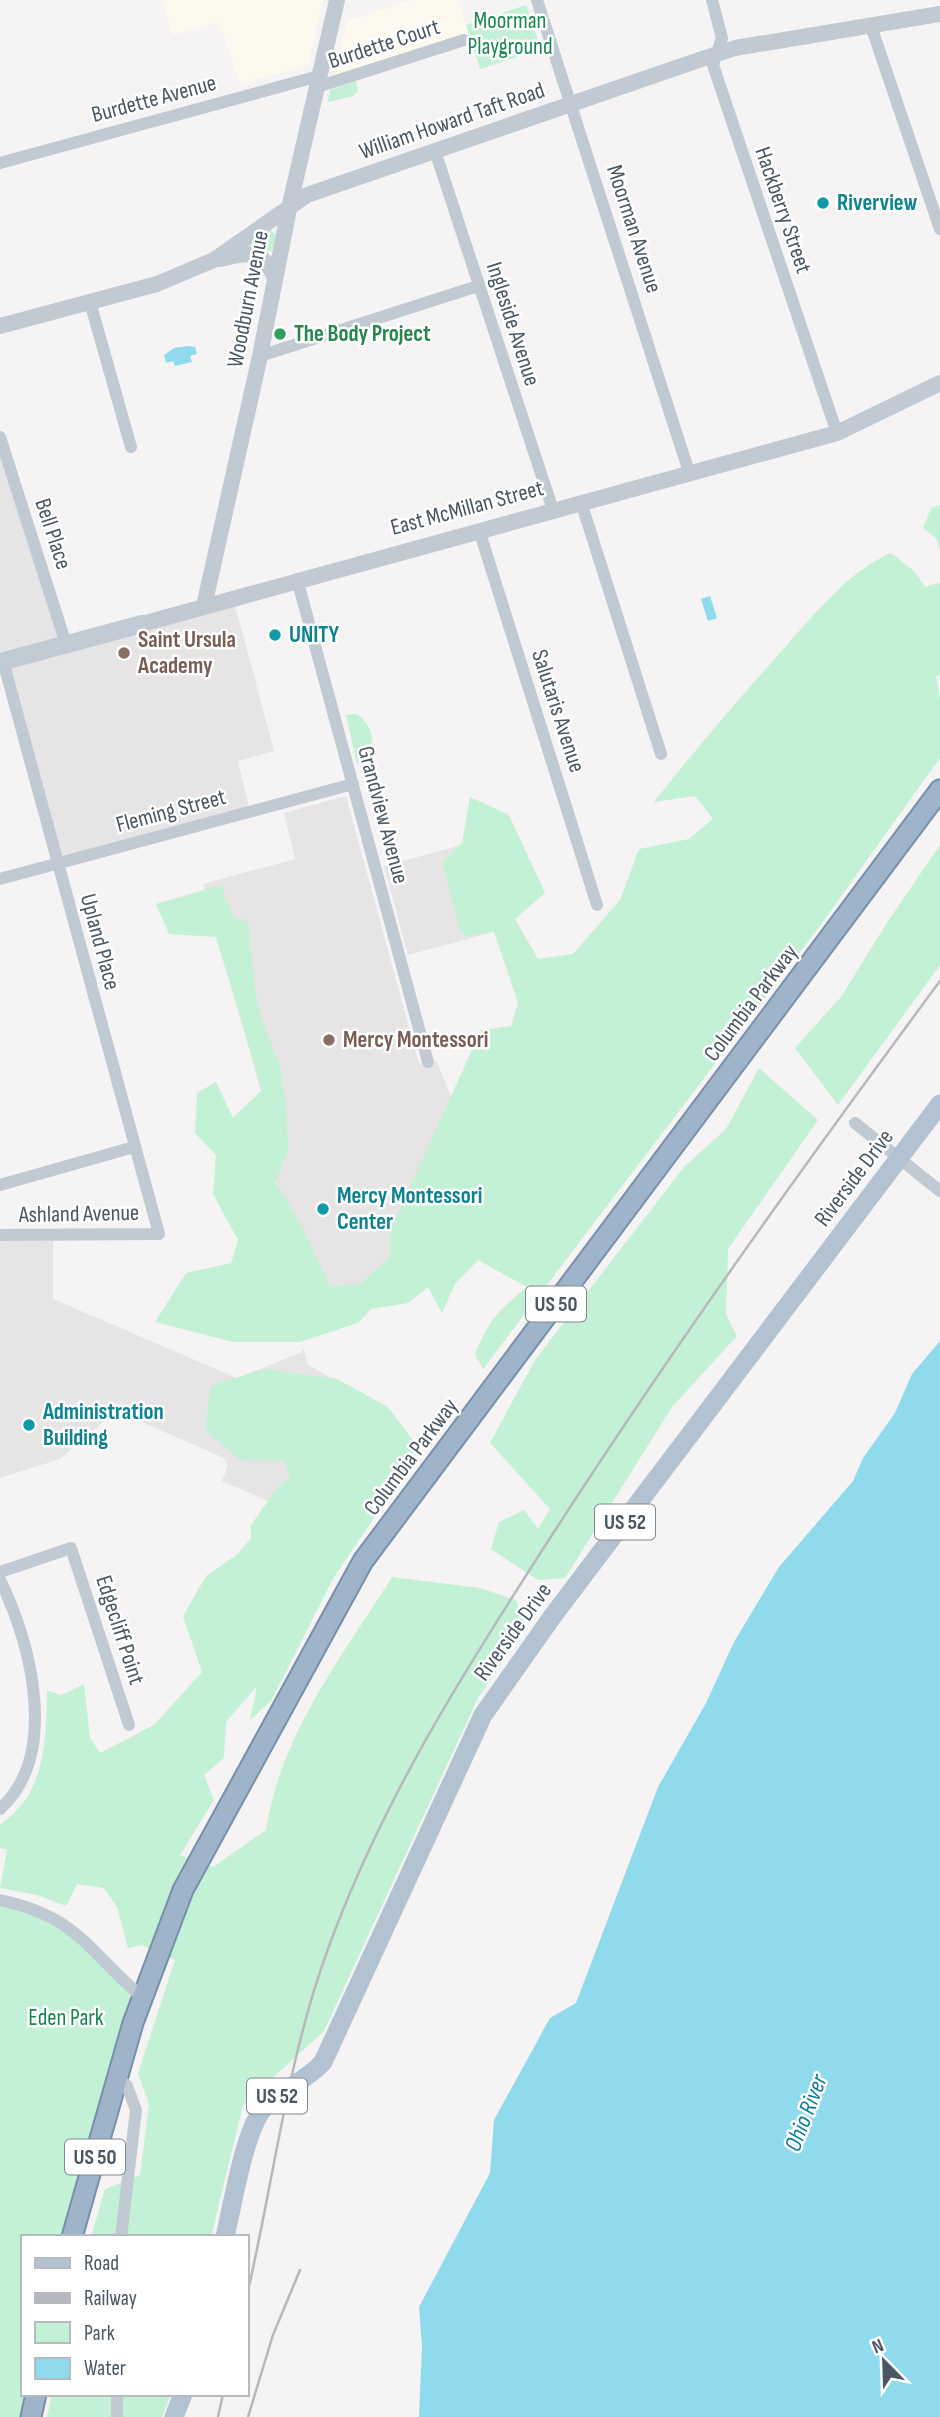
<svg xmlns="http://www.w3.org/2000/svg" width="940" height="2417" font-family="'Sofia Sans Condensed',sans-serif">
<rect width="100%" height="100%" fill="#f5f3f3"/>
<path fill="#fdf9ef" d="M162 0H323L308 65 240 84 219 23 172 35Z
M411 0H458L469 34 334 78 347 21Z"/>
<path fill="#e6e4e5" d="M0 437 66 644 233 598 274 751 238 761 250 811 57 864 0 662Z
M346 796 419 1064 436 1060 475 1153 392 1221 399 1226 393 1266 355 1289 294 1308 265 1106 203 884 295 859 284 813Z
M473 842 497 931 408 955 384 866Z
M0 1241H53V1299L237 1378 300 1353 304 1348 308 1365 391 1411 376 1432 353 1538 222 1481 228 1466 224 1458 116 1411 60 1459 0 1478Z"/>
<path fill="#c3f1d5" d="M526 5 541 49 480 69 466 25Z
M356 81 358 91 353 96 328 102 330 90Z
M269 230 276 234 272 251 250 249 247 245Z
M940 505V552L937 539 923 528 931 508Z
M891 553 914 571 925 587 940 582V674L936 677 940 698V758L819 927 483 1369 475 1354C490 1318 498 1311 527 1287L478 1260 455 1284 442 1313 428 1287 408 1303 371 1309 358 1323 300 1342H233L155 1322 186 1273 231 1263 238 1240 213 1194 216 1155 195 1133 197 1093 216 1082 233 1118 262 1090 216 937 169 934 156 904 221 885 234 918 248 922 255 991 261 1018 279 1063 286 1104 288 1151 275 1182 302 1226 330 1286 360 1284 390 1257V1231L481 1030 511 1026 518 1003 494 932 466 936 461 931 442 863 462 843 470 797 509 815 545 893 515 919 538 959 573 954 620 900 639 849 689 839 713 819 695 796 654 802C693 752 735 704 777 656 811 619 845 573 891 553Z
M357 714C373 726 376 741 367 759L357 764 346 715Z
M940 845V965L838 1105 795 1048 841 997 888 921Z
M759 1068 818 1120 728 1249 726 1314 737 1336 672 1407 565 1578 538 1580 491 1549 499 1522 524 1510 538 1529 550 1509 490 1443 535 1360 684 1167 726 1129Z
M264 1369 337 1379 388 1407 420 1450 334 1577 271 1701 250 1720 257 1686 226 1722 224 1758 204 1775 214 1800 180 1855 213 1867 266 1830C280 1735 342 1657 392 1577L480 1588 516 1600 526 1627 478 1698 324 2031 243 2105 211 2237H91L105 2189 140 2175 149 2104 138 2073 175 1960 142 1945 128 1948 117 1907 104 1888 77 1884 66 1906 37 1895 0 1888 7 1850 0 1848V1824C46 1795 46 1740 47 1690L61 1695 84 1684 90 1738 100 1753 154 1725 202 1672 183 1616 206 1576 238 1554 251 1538V1525L278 1486 290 1479 285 1461 240 1460 205 1429 211 1386Z
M0 1900 39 1910 142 1997 72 2237H23V2394H36L31 2417H0Z
M52 2394H171L162 2417H47Z"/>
<path fill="#90daee" d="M188 346 195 347 197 354 190 356 192 362 175 366 173 361 166 363 164 355 174 348Z
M710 596 717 618 708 621 701 599Z
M940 1341V2417H419L422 2346 419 2307 490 2173 494 2120 550 2018 576 2003 658 1787 706 1703 734 1642 779 1567 853 1481 863 1458 895 1413 912 1374Z"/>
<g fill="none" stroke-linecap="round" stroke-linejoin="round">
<defs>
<path id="trunk" d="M72 2237 133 2023 183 1890 363 1561 940 790
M31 2417 36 2394"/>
</defs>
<use href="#trunk" stroke="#7690ad" stroke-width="23"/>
<path stroke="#c1cad2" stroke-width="12" d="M537 0 689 472
M712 0 722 38 713 65 837 433
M871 26 940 229
M317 87 464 40
M435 151 553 510
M0 163 319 76
M90 302 131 447
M260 356 478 286
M0 437 66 644
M581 502 661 754
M479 530 597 905
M297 579 428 1062
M0 879 353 784
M855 1123 940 1191
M0 1185 134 1147
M0 1235 159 1234 3 661
M0 1572 71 1548 129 1725
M0 1580C31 1642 60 1755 0 1809
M0 1900C77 1916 87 1950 142 1997
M117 2077 127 2086 136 2110 121 2237
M117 2417V2394"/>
<path stroke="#c1cad2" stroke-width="16" d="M219 259C248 253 262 247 275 278
M0 326 157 284 214 260 307 195 699 60 735 48 940 14
M204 606 260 356 290 204 337 0
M142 624 837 433 940 383"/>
<path stroke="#c1cbd6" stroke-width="18" d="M0 662 142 624"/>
<path stroke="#b3c2d1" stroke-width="19" d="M225 2237C232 2207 245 2128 264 2108 282 2090 306 2081 323 2062L483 1715 552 1617 940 1104
M174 2417 183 2394"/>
<use href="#trunk" stroke="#9fb4c9" stroke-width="19"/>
<path stroke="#b5b8bd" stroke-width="2.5" d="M247 2295C274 2180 287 2060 328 1949 382 1799 468 1665 554 1532 676 1343 807 1161 940 981
M218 2417 223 2394
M248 2417 273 2335 300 2270"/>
</g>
<g fill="#0f9aa8" stroke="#fff" stroke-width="2.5">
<circle cx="823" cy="203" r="7"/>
<circle cx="275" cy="635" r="7"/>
<circle cx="323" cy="1209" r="7"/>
<circle cx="29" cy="1425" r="7"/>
</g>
<circle fill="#2e9e5b" stroke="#fff" stroke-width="2.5" cx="280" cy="334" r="7"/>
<g fill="#8d6e63" stroke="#fff" stroke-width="2.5">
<circle cx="124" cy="653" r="7"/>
<circle cx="329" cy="1040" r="7"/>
</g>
<g text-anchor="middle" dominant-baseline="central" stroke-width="5" stroke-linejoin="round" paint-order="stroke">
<g fill="#fff" stroke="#808990" stroke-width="2">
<rect x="526" y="1286.5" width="60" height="35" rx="5"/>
<rect x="595" y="1504.5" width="60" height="35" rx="5"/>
<rect x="247" y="2078.5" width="60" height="35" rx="5"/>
<rect x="65" y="2139.5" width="60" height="35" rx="5"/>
</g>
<g font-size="21" font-weight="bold" fill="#4a5661">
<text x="556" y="1304">US 50</text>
<text x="625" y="1522">US 52</text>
<text x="277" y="2096">US 52</text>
<text x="95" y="2157">US 50</text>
</g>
<g font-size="23" fill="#17864f" stroke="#fff">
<text x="510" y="21">Moorman<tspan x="510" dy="26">Playground</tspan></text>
<text x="66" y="2018">Eden Park</text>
</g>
<g font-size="23" fill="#4a5661" stroke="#fff">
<text transform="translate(384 44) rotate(-18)">Burdette Court</text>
<text transform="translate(154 99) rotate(-15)">Burdette Avenue</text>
<text transform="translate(452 121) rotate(-19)">William Howard Taft Road</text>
<text transform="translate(783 210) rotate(71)">Hackberry Street</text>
<text transform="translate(634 229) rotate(72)">Moorman Avenue</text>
<text transform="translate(248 299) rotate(-79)">Woodburn Avenue</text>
<text transform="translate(513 324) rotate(72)">Ingleside Avenue</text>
<text transform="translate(467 508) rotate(-15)">East McMillan Street</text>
<text transform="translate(53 534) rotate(72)">Bell Place</text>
<text transform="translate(558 711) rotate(72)">Salutaris Avenue</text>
<text transform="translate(171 811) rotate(-15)">Fleming Street</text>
<text transform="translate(383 815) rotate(75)">Grandview Avenue</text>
<text transform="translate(100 942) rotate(75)">Upland Place</text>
<text transform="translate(751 1003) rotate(-53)">Columbia Parkway</text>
<text transform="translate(854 1178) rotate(-53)">Riverside Drive</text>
<text transform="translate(79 1214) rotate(-1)">Ashland Avenue</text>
<text transform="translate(411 1457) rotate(-53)">Columbia Parkway</text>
<text transform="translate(120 1630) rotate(72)">Edgecliff Point</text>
<text transform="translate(513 1632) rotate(-54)">Riverside Drive</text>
</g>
<g font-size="23" font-weight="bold" fill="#0d838f" stroke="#fff" text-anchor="start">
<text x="837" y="203">Riverview</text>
<text x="289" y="635">UNITY</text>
<text x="337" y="1196">Mercy Montessori<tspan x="337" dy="26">Center</tspan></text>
<text x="43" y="1412">Administration<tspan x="43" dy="26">Building</tspan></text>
</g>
<g font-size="23" font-weight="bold" fill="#27864d" stroke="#fff" text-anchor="start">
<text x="294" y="334">The Body Project</text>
</g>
<g font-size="23" font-weight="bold" fill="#785e54" stroke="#fff" text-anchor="start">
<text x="138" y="640">Saint Ursula<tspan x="138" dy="26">Academy</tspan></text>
<text x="343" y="1040">Mercy Montessori</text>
</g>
<g font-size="24" font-style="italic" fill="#0c7c9b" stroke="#fff">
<text transform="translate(806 2113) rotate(-69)">Ohio River</text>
</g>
</g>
<rect x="21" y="2235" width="228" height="161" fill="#ffffff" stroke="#b7bbc0" stroke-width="2"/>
<rect x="35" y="2258" width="35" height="10" fill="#b3c2d1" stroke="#b7bbc0" stroke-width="2"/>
<text x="84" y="2270" font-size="21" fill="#4a5661">Road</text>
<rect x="35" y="2293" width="35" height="10" fill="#b5b8bd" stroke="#b7bbc0" stroke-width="2"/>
<text x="84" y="2305" font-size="21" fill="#4a5661">Railway</text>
<rect x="35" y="2322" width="35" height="21" fill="#c3f1d5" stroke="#b7bbc0" stroke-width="2"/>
<text x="84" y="2340" font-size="21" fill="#4a5661">Park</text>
<rect x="35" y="2358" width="35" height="21" fill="#90daee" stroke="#b7bbc0" stroke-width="2"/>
<text x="84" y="2375" font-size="21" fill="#4a5661">Water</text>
<g transform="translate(884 2361) rotate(337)" stroke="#ffffff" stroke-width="5" paint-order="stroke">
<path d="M0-5L12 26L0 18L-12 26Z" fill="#4a5661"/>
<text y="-10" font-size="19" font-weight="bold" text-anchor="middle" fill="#4a5661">N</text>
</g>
</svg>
